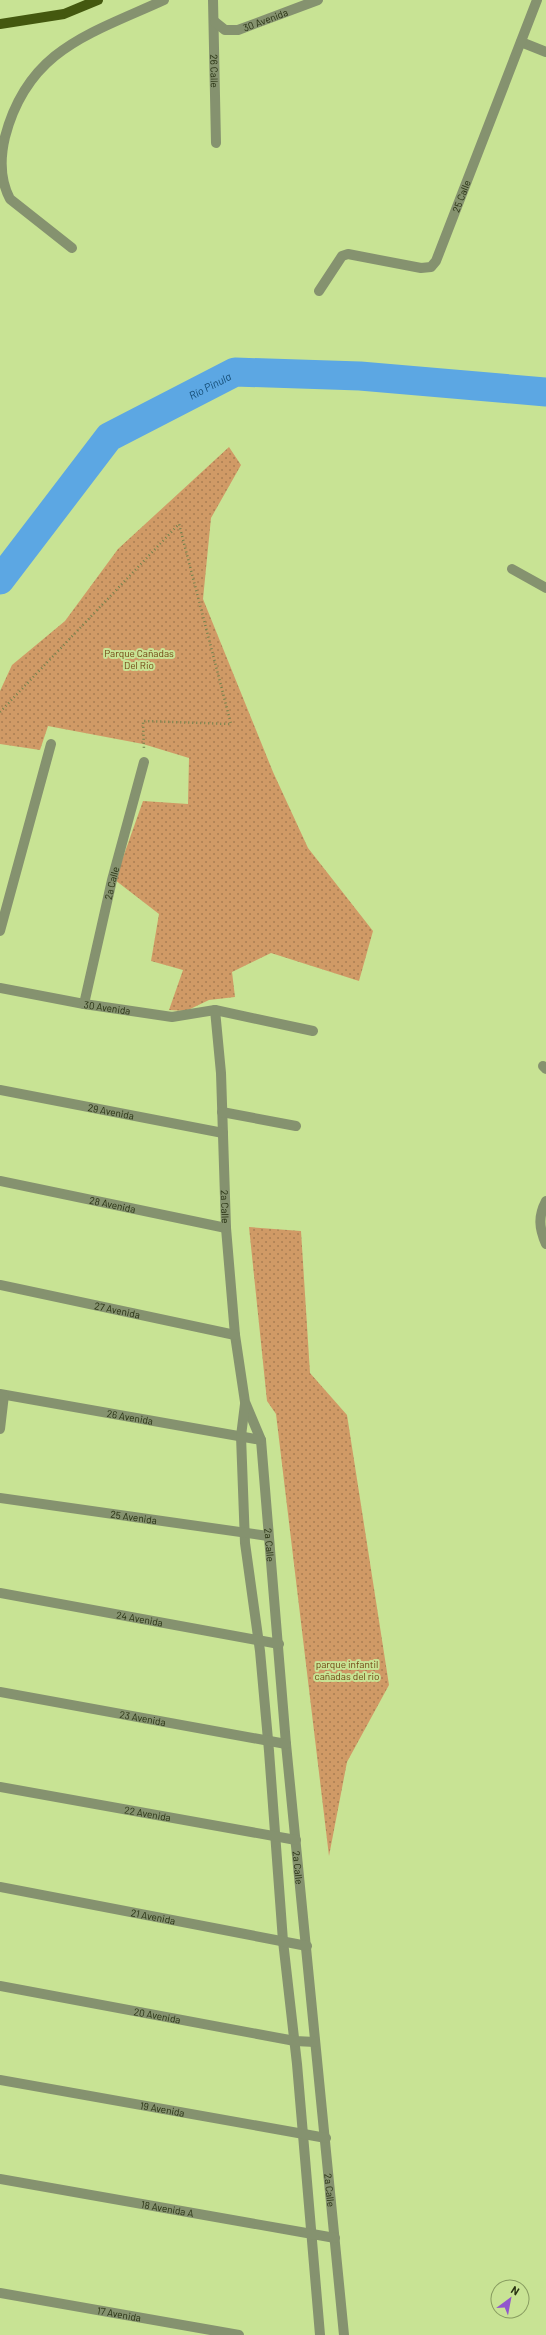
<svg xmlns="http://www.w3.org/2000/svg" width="546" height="2335" font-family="Barlow,sans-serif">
<defs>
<pattern id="grass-dots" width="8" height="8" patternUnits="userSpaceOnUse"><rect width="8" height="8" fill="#d09a66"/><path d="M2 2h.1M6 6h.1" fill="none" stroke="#a97e53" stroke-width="1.8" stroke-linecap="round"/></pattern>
</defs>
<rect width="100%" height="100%" fill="#c8e394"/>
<path fill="url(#grass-dots)" d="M229 447 241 465 211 518 203 599 273 772 308 848 373 931 359 981 271 953 232 972 235 997 209 1000 186 1011 169 1010 183 970 151 961 159 914 115 880 143 801 188 804 189 758 143 744 48 726 40 750 0 744V691L12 665 65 621 118 549Z
M249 1227 301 1231 310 1373 347 1415 389 1685 347 1762 329 1856 276 1414 267 1401Z"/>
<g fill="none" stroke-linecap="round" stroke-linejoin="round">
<path stroke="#5ca7e3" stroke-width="29" id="s1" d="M0 580 109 437 235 372 360 376 546 392"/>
<path stroke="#70824d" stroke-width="2.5" stroke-dasharray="1 3" stroke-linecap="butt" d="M0 712 179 524 231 724 143 721 144 750"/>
<g stroke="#85926f" stroke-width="10">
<path id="s2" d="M213 0 216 143"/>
<path id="s3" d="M215 22 225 30H238L318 0"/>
<path d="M521 42 546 52"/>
<path d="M72 248 10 199C0 180 0 158 5 137 28 49 90 34 164 0"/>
<path id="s4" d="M319 291 342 256 348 254 421 268 431 267 436 261 537 0"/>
<path d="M512 569 546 588"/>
<path d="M0 931 51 744"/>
<path id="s5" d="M0 988 84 1004 172 1017 215 1010 313 1031"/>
<path id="s6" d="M84 1004 112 880 144 762"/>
<path id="s7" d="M215 1010 221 1073 226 1228 235 1335 245 1402 261 1440 286 1744 344 2335"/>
<path d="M543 1066 546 1069"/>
<path id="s8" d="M0 1090 223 1133"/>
<path d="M222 1112 296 1126"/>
<path id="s9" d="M0 1181 226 1228"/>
<path d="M546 1201C538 1216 539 1228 546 1244"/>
<path id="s10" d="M0 1285 235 1335"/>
<path id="s11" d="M0 1394 261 1440"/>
<path d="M245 1404 241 1436 245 1543 260 1651 269 1751 283 1941 297 2064 320 2335"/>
<path d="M0 1429 4 1395"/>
<path id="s12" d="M0 1498 268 1536"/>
<path id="s13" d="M0 1593 279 1644"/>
<path id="s14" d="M0 1692 286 1744"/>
<path id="s15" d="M0 1787 296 1840"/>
<path id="s16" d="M0 1887 307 1946"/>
<path id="s17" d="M0 1986 295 2041 315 2042"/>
<path id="s18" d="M0 2080 326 2138"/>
<path id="s19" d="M0 2179 335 2238"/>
<path id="s20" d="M0 2293 239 2335"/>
</g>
<path stroke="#44580f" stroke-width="10" d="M0 24 64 14 98 0"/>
</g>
<g text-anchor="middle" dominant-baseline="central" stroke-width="4" stroke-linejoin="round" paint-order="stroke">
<g font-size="10" fill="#283212" stroke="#c8e394">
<text stroke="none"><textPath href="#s3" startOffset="55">30 Avenida</textPath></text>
<text stroke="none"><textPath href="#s2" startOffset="71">26 Calle</textPath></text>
<text stroke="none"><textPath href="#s4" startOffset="210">25 Calle</textPath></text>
<text stroke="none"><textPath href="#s6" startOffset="124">2a Calle</textPath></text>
<text stroke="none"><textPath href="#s5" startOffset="109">30 Avenida</textPath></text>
<text stroke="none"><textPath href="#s8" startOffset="113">29 Avenida</textPath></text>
<text stroke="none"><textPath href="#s9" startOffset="115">28 Avenida</textPath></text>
<text stroke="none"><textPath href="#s7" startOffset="197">2a Calle</textPath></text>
<text stroke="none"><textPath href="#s10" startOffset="120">27 Avenida</textPath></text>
<text stroke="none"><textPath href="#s11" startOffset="132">26 Avenida</textPath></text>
<text stroke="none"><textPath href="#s12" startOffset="135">25 Avenida</textPath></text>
<text stroke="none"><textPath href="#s7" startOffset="540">2a Calle</textPath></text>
<text stroke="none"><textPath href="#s13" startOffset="142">24 Avenida</textPath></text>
<text stroke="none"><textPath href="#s14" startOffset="145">23 Avenida</textPath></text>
<text stroke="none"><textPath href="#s15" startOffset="150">22 Avenida</textPath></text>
<text stroke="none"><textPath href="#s7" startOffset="864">2a Calle</textPath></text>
<text stroke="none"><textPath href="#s16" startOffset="156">21 Avenida</textPath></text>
<text stroke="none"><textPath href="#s17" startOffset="160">20 Avenida</textPath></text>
<text stroke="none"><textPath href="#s18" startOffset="165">19 Avenida</textPath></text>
<text stroke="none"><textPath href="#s7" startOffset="1188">2a Calle</textPath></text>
<text stroke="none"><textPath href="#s19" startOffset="170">18 Avenida A</textPath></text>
<text stroke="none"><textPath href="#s20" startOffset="121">17 Avenida</textPath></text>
</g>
<g font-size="10" fill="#714512" stroke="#c8e394">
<text x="139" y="653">Parque Cañadas<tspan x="139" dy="12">Del Rio</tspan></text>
<text x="347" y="1664">parque infantil<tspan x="347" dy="12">cañadas del rio</tspan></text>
</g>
<g font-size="11" font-style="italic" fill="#134b73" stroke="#c8e394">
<text stroke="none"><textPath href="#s1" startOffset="293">Río Pinula</textPath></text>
</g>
</g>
<g transform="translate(510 2299) rotate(32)"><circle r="19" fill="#c8e394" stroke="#889c60"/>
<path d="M0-3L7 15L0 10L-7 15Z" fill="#9156cd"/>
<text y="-6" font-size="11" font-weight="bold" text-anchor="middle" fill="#283212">N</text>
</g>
</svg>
